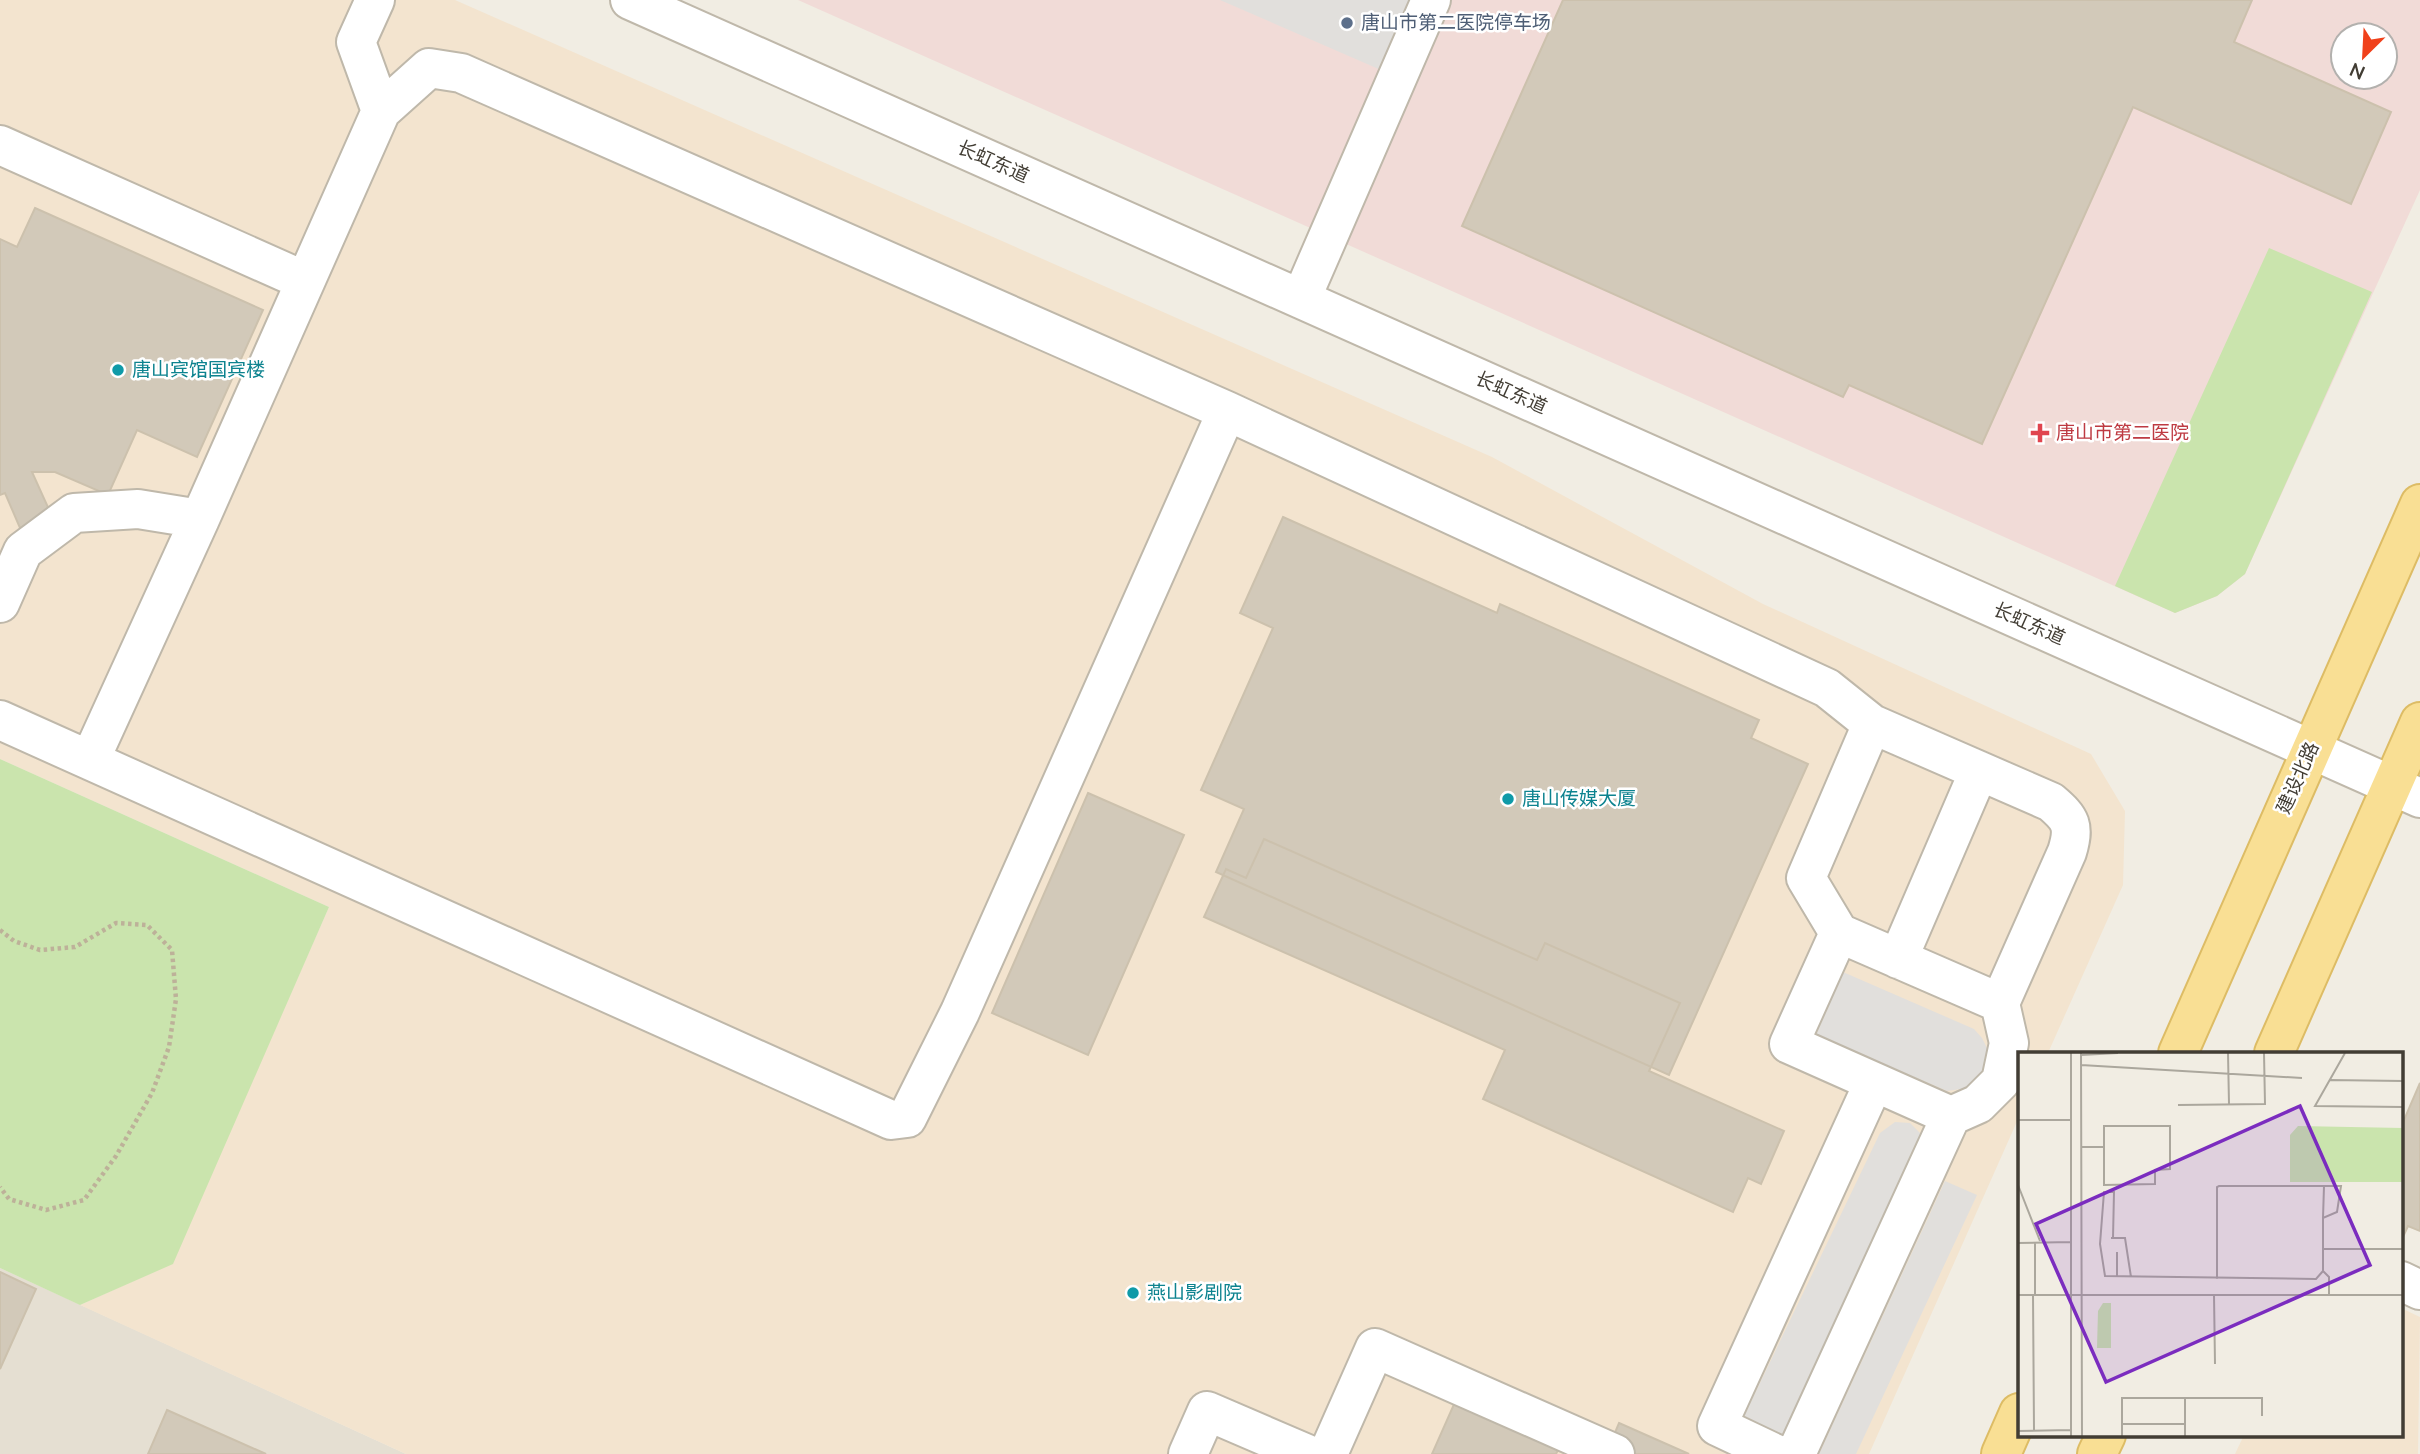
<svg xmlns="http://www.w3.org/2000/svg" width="2420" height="1454" font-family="'Nunito Sans','Noto Sans SC',sans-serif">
<rect width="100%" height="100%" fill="#f1ede3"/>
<path fill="#e5dfd2" d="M0 1268 406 1454H0Z"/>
<path fill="#f3e4cf" d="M0 0H455L1492 457 1763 604 2091 754 2125 811 2123 885 2048 1053H2019V1117L1869 1454H406L80 1305 171 1264 329 907 0 759Z
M2401 1308 2420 1317 2418 1454H2235L2244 1435H2401Z"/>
<path fill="#f1dbd7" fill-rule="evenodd" d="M798 0H2420V190L2245 574 2217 596 2175 613ZM2343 35H2385V77H2343Z"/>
<path fill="#cae4ad" d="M2269 248 2372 292 2245 574 2217 596 2175 613 2115 586Z
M0 759 329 907 173 1264 80 1305 0 1268Z"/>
<path fill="#e1dfdc" d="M1220 0H1431L1397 77Z
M1843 972 1974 1029 1982 1038 1987 1048V1061L1984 1072 1968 1088 1947 1091 1816 1035Z
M1895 1122 1910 1123 1922 1135 1787 1439 1744 1420 1745 1414 1880 1133Z
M1945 1181 1977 1195 1856 1454H1819Z"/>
<path fill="#d2c9b9" stroke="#ccc1ad" stroke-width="2" d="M1563 0H2252L2234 42 2391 112 2351 204 2133 107 1982 444 1849 385 1843 397 1462 226Z
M35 208 263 310 197 457 137 430 108 495 55 472H32L51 514 20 528 5 493 0 495V239L17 247Z
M1283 517 1497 613 1500 604 1759 720 1751 738 1808 764 1669 1075 1216 872 1244 809 1201 790 1273 628 1240 613Z
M1088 793 1184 835 1088 1055 992 1013Z
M1264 839 1537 960 1545 943 1680 1003 1649 1071 1784 1131 1761 1184 1748 1178 1733 1212 1483 1099 1505 1050 1204 917 1226 869 1246 878Z
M2420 1083V1231L2408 1226 2403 1237 2401 1236V1127Z
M0 1272 36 1289 0 1369Z
M1455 1402 1559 1448 1556 1454H1432Z
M167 1410 266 1454H148Z
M1619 1423 1689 1454H1606Z"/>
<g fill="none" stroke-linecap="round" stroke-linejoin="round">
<defs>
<path id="minor" d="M375 0 356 42 381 111
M630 0 2420 798
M0 145 305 281
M1301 299 1431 0
M200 519 381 111 429 68 461 73 1227 411 1827 688 1872 724 2051 802C2071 819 2075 826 2067 852L2000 1003 2009 1043 2001 1081 1978 1104 1951 1116 1796 1454
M0 603 23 551 74 513 138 509 200 519 90 760
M0 720 891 1120 907 1118 960 1012 1227 411
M1872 724 1806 878 1839 933 2000 1003
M1839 933 1789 1044 1951 1116
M1898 959 1979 771
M2401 1281 2420 1290
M1188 1454 1207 1411 1307 1454
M1328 1454 1375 1348 1615 1454
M1776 1454 1717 1426 1874 1082"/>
<path id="major" d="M2178 1053 2420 504
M2274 1053 2420 722
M2001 1454 2019 1413
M2097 1454 2106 1435"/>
</defs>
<use href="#minor" stroke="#bfb8aa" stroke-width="42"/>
<use href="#major" stroke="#ddbc65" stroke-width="42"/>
<path stroke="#bdb199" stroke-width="4.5" stroke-dasharray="3.5 3.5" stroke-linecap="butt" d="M0 930 14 941 40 950 75 947 116 923 147 925 172 950 176 999 169 1047 152 1093 116 1156 84 1200 46 1210 9 1199 0 1187"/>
<use href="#minor" stroke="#fff" stroke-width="38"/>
<use href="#major" stroke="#f9df94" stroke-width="38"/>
</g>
<circle fill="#5c6f8a" stroke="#fff" stroke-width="2.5" cx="1347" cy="23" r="7"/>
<g fill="#0f9aa8" stroke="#fff" stroke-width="2.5">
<circle cx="118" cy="370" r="7"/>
<circle cx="1508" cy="799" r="7"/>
<circle cx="1133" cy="1293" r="7"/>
</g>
<path fill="#e0444e" stroke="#fff" stroke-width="2.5" d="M2036.5 422.5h7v7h7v7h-7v7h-7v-7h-7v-7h7z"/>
<g text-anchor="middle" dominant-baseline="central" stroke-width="5" stroke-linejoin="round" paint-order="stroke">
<g font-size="19" fill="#4e5e75" stroke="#fff" text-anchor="start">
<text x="1361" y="23">唐山市第二医院停车场</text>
</g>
<g font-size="19" fill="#423d34" stroke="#fff">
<text transform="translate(993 162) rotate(24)">长虹东道</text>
<text transform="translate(1511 393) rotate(24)">长虹东道</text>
<text transform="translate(2029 624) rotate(24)">长虹东道</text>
<text transform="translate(2298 778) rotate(-66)">建设北路</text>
</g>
<g font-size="19" fill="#0d838f" stroke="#fff" text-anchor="start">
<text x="132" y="370">唐山宾馆国宾楼</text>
<text x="1522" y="799">唐山传媒大厦</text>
<text x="1147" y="1293">燕山影剧院</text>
</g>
<g font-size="19" fill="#be3a42" stroke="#fff" text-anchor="start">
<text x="2056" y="433">唐山市第二医院</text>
</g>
</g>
<g transform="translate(2018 1052)">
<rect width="385" height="385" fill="#f1ede3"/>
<path d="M280 74 385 76V130H272V83ZM85 251H93V296H79L80 259Z" fill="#cae4ad"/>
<path fill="none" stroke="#aba79d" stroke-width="2" d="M63 1 64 384M210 1 211 52M327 1 297 54 385 55M63 3 100 1M63 13 284 26M311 28 385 29M160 53 247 52 246 1M0 68H53M63 95H86V133L137 132V118L152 117V74H86V95M0 133 22 189M93 186H107L113 225M95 186 96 140H86L82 192 87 224 298 227 305 219V166M0 191 53 190M17 191V243M305 197H385M99 200V225M305 219 311 225V243M199 227V135L201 134H323L319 160 305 166 306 134M0 243H385M15 243 16 378M196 243 197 312M104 372H167M0 379 53 378M53 384V1M104 384V346H244V364M167 384V346"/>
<path fill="#7b2cbf" fill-opacity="0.15" stroke="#7b2cbf" stroke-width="3.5" d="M282 54 352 213 88 330 18 172Z"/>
<rect width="385" height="385" fill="none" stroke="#423d34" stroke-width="3.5"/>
</g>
<g transform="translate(2364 56) rotate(204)"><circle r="33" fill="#ffffff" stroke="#b3b1ae" stroke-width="2"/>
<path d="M0-5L12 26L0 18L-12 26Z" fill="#f0411b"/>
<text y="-10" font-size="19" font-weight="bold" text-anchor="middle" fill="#423d34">N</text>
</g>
</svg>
